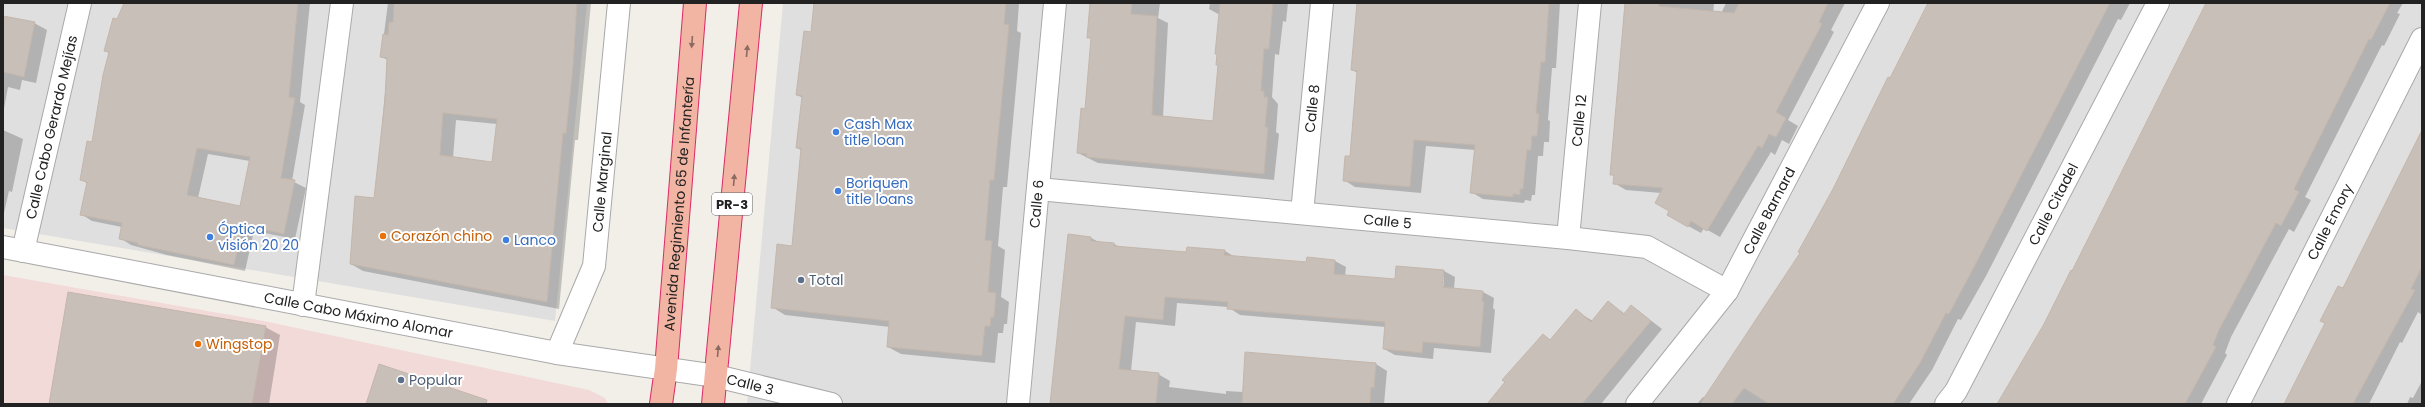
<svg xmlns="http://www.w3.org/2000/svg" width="2425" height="407" font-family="Poppins,sans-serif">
<rect width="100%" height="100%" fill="#f2efe9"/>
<path fill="#e0dfdf" d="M3 3H587L555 321 3 228Z
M783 3H2422V404H747Z"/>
<path fill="#f2dad9" d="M3 275 264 321 589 390 605 398 608 404H3Z"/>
<path fill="#0003" fill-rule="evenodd" d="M125 3H310L300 102 305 105 292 181 306 188 295 239 254 231 245 271 167 255 131 245 120 238 122 227 92 221 81 214 87 183 81 180 93 143 109 53 106 51ZM208 154 250 161 241 207 198 198Z
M388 3H591L578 140H575L559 309 363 271 351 264 375 199 388 60 381 57ZM456 120 497 124 493 163 453 158Z
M815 3H1019L1017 31 1021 33 1007 187H1003L998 246 1005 250 1001 297 1009 302 1007 324H1004L1003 333H998L995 363 901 354 888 347 890 327 785 315 772 307 793 247 801 150 797 148 803 98 797 95 812 33Z
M1091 3H1160L1158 18 1168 23 1163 117 1214 123 1219 66 1220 15 1209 9 1210 3H1288L1286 22 1283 21 1279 55 1275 54 1272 97 1278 104 1276 132 1279 134 1274 180 1098 163 1078 153 1086 110 1092 39 1088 37Z
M1359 3H1560L1556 68H1552L1548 120 1550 121 1549 142H1544L1543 156H1538L1535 195H1532L1531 201 1525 200 1524 203 1483 199 1471 192 1475 150 1426 146 1421 193 1355 187 1344 180 1351 157 1358 73 1352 70Z
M1627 3H1714L1711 35 1726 3H1845L1831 30 1834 32 1788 120 1798 126 1789 144 1782 140 1775 155 1771 152 1720 237 1704 228 1701 233 1668 215 1671 211 1661 193 1626 190 1614 183 1615 176 1612 175Z
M1929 3H2130L2121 20 2118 19 1986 276 1961 320 1958 319 1932 370 1909 404H1697L1703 397 1705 398 1801 253Z
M2210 3H2403L2397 13 2400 14 2384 46 2382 45 2305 197 2311 200 2294 232 2289 229 2231 337 2225 353 2227 355 2201 404H1998L2045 325 2202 13Z
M3 17 34 23 47 30 36 83 22 80 20 90 8 87 3 114Z
M3 130 23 139 12 192 9 191 4 213Z
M2422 131V315L2418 312 2402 343 2400 342 2369 404H2285Z
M1069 235 1091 238 1099 242 1114 244 1120 247 1187 254 1225 251 1235 257 1307 263 1335 261 1346 267 1345 276 1396 280 1444 271 1455 277 1454 289 1483 292 1494 298 1493 308 1495 310 1491 353 1434 348 1433 359 1395 355 1384 349 1386 327 1240 315 1228 307 1177 303 1175 326 1136 322 1131 371 1158 374 1170 381 1169 387 1226 394V391L1243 392 1376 364 1387 371 1384 404H1051ZM1442 274H1444L1443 292 1441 291Z
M1608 302 1625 314 1632 306 1662 329 1601 404H1488L1543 335 1551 340 1576 311 1593 321Z
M265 327 280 335 269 404H50Z
M2422 381V404H2407L2410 397 2413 398Z"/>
<path fill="#c7bfb8" stroke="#c4b6ab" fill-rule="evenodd" d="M124 3H298L289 97 295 98 281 178 295 180 284 234 243 225 234 265 138 245V243L119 239 122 223 80 215 87 182 80 180 87 141 92 142 103 75 109 52 104 51 113 18 117 19ZM197 148 250 157 240 206 187 195Z
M394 3H577L573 67 566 134 563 133 547 302 350 264 355 196 374 198 385 100 387 58 380 57 383 34 388 35 389 22H393ZM443 113 497 119 492 162 440 155Z
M814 3H1006L1004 24 1009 25 994 180H990L985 240 992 241 988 292 996 293 994 317H991L990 326H985L982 356 887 347 889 321 771 308 777 244 792 246 801 148H796L802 96 796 95 804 31 811 32Z
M1090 3H1132L1131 14 1157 16 1152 115 1213 121 1218 65H1216L1217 54H1215L1220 3H1273L1269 49H1264L1261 91H1264V97H1268L1265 127H1268L1264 174 1086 157 1087 154 1077 153 1081 108 1085 109 1091 38H1087Z
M1357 3H1549L1545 62H1541L1536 113 1539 114 1537 136H1532L1531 150H1527L1523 189H1520V195L1513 194V197L1470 193 1475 145 1414 140 1410 187 1343 181 1345 156H1350L1357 71 1351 70Z
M1625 3H1659V6L1734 13 1739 3H1828L1819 22 1822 24 1776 112 1786 118 1776 137 1769 134 1762 148 1758 146 1707 231 1691 221 1688 227 1667 215 1669 211 1655 203 1663 188 1613 184 1614 175H1610Z
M1928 3H2110L1973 269 1949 314 1946 313 1920 363 1893 404H1769L1744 388 1732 404H1700L1800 253 1798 252 1833 189 1888 77 1890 78Z
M2206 3H2390L2371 40 2369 39 2294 189 2299 192 2281 226 2276 223 2219 330 2213 345 2216 347 2185 404H1997L2044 324 2071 270 2072 271Z
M3 16 35 22 24 77 3 72Z
M2422 130V267L2411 289 2415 290 2353 404H2284L2325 323 2320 321 2338 286 2343 288Z
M1068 234 1091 237V241L1114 243V246L1186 252 1187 247 1225 250 1224 255 1306 262 1307 257 1335 260 1334 274 1395 279 1396 266 1444 270 1442 287 1483 291 1482 301 1484 302 1480 347 1423 342 1422 353 1383 349 1385 322 1227 309 1228 302 1165 297 1163 320 1125 316 1119 369 1159 373 1156 404H1050Z
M68 292 266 326 252 404H49Z
M1608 301 1624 314 1631 305 1651 321 1582 404H1487L1505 382 1502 380 1543 334 1550 340 1576 309 1591 322Z
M1245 352 1376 363 1374 388 1371 387 1370 404H1242Z
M379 364 487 400 486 404H366Z"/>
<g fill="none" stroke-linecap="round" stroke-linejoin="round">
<defs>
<g id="minor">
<path id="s1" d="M1038 189 1568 238 1647 247 1727 291"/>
<path id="s2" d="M1302 213 1322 3"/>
<path id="s3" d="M1568 238 1590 3"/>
<path id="s4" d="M3 247 557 353 716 376 831 404"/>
<path id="s5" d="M23 251 80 3"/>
<path d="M303 305 342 3"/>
<path id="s6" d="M557 353 594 266 619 3"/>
<path id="s7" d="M1018 404 1055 3"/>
<path id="s8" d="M1637 404 1727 291 1878 3"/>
<path id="s9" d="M1946 404 1956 391 2158 3"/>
<path id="s10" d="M2238 404 2422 39"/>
</g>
<g id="trunk">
<path id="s11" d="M661 404 666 369 695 3"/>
<path d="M713 404 751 3"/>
</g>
</defs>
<use href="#minor" stroke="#a9a9a9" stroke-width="24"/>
<use href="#trunk" stroke="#dc2a67" stroke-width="24"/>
<use href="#minor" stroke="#fff" stroke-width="22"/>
<use href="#trunk" stroke="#f2b4a3" stroke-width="22"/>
</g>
<defs><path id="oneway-solid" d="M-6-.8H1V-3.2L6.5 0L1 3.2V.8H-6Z"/></defs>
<g fill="#8a6b62">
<use href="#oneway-solid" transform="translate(692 42) rotate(94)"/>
<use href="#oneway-solid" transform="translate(747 51) rotate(-85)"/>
<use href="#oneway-solid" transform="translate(734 180) rotate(-85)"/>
<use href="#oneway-solid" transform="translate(718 351) rotate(-85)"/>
</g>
<g fill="#3f7fe0" stroke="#fff" stroke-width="1.5">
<circle cx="836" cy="132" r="4"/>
<circle cx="838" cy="191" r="4"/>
<circle cx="210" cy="237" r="4"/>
<circle cx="506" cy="240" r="4"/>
</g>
<g fill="#e8710a" stroke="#fff" stroke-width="1.5">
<circle cx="383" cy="236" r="4"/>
<circle cx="198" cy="344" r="4"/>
</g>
<g fill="#5c6f8a" stroke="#fff" stroke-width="1.5">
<circle cx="801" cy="280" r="4"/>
<circle cx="401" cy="380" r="4"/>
</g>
<g text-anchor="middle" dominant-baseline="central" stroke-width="4" stroke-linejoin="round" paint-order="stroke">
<rect fill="#fff" stroke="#646464" stroke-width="1" x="712" y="193" width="40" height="22" rx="3"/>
<g font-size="13" font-weight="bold" fill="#222">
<text x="732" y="204">PR-3</text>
</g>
<g font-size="14" fill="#222" stroke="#fff">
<text stroke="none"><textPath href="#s2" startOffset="105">Calle 8</textPath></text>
<text stroke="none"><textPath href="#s3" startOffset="118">Calle 12</textPath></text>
<text stroke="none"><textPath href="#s5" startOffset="127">Calle Cabo Gerardo Mejías</textPath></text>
<text stroke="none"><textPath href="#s6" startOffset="179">Calle Marginal</textPath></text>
<text stroke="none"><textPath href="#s11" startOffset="201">Avenida Regimiento 65 de Infantería</textPath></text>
<text stroke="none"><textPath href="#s7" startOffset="201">Calle 6</textPath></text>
<text stroke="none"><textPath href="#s9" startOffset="227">Calle Citadel</textPath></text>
<text stroke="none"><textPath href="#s8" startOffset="235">Calle Barnard</textPath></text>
<text stroke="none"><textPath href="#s1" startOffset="351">Calle 5</textPath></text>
<text stroke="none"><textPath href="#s10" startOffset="204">Calle Emory</textPath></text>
<text stroke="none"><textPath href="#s4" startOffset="362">Calle Cabo Máximo Alomar</textPath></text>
<text stroke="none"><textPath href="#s4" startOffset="760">Calle 3</textPath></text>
</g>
<g font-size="14" fill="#366cbe" stroke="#fff" text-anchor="start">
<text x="844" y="124">Cash Max<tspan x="844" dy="16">title loan</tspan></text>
<text x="846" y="183">Boriquen<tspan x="846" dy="16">title loans</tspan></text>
<text x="218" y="229">Óptica<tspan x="218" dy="16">visión 20 20</tspan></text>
<text x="514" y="240">Lanco</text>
</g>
<g font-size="14" fill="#c56008" stroke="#fff" text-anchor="start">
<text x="391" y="236">Corazón chino</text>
<text x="206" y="344">Wingstop</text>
</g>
<g font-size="14" fill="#4e5e75" stroke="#fff" text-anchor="start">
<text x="809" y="280">Total</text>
<text x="409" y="380">Popular</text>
</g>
</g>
<rect width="2425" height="407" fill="none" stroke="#222222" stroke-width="8"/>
</svg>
